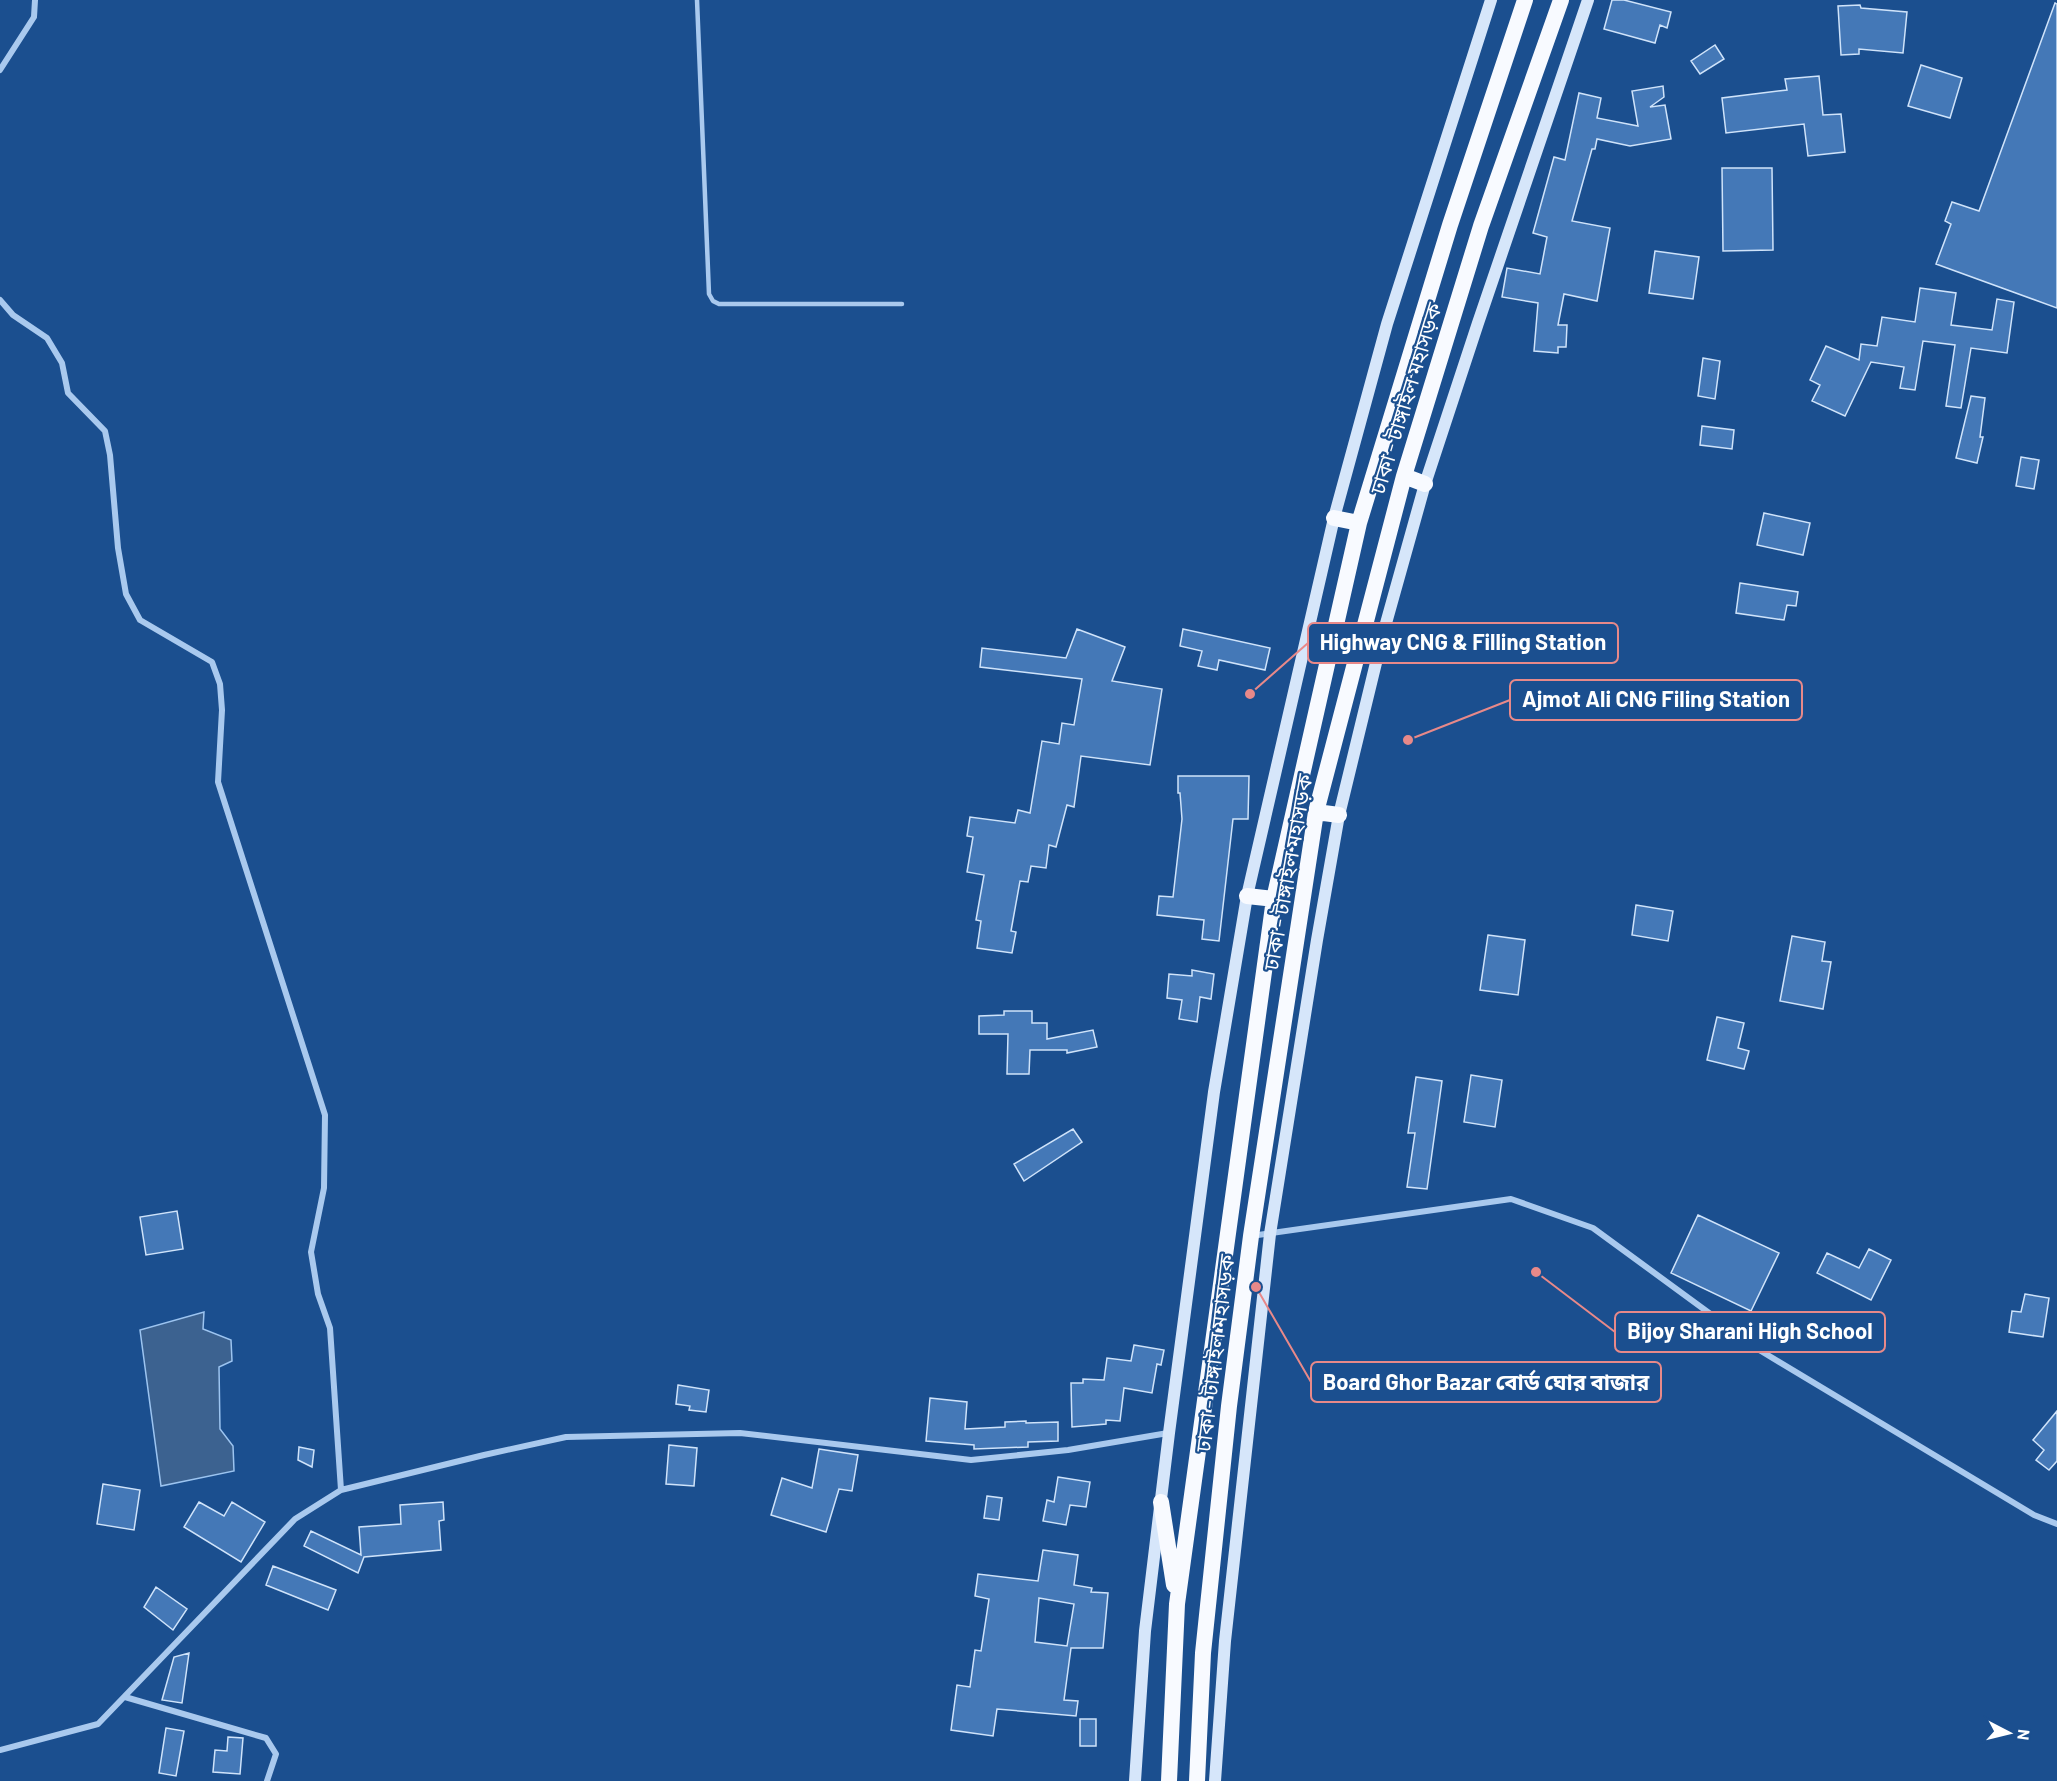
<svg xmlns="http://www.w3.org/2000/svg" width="2057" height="1781" font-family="Barlow,'Noto Sans Bengali',sans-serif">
<rect width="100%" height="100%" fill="#1b4f8f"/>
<path fill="#3c6290" stroke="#9cc4f0" stroke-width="1.5" d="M204 1312 203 1329 231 1340 232 1361 219 1367 220 1429 233 1446 234 1471 161 1486 140 1330Z"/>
<path fill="#4478b7" stroke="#cfe3fa" stroke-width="1.5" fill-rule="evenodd" d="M1612 0H1624L1671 12 1667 28 1660 25 1655 43 1604 29Z
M2055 3 2057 4V308L1936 264 1951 224 1945 221 1952 202 1979 211Z
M1860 5 1861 8 1907 12 1903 53 1859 49V54L1841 55 1838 6Z
M1715 45 1724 59 1700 74 1691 61Z
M1921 65 1962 78 1950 118 1908 106Z
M1819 76 1823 115 1841 114 1845 152 1808 156 1804 124 1726 133 1722 98 1787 90 1785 79Z
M1663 86 1664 97 1650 107 1665 105 1671 139 1630 146 1597 139 1595 149H1592L1572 221 1610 228 1597 301 1564 294 1558 325H1567L1566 347H1558V353L1534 351 1538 303 1502 297 1507 268 1540 274 1547 237 1533 233 1554 157 1565 160 1579 93 1601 98 1597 118 1638 126 1632 91Z
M1722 168H1772L1773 250 1723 251Z
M1655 251 1699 257 1693 299 1649 293Z
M1920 288 1956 293 1951 325 1992 330 1997 299 2014 302 2007 353 1971 348 1961 408 1946 406 1955 345 1923 341 1915 390 1900 388 1904 367 1871 362 1845 416 1812 401 1820 385 1810 380 1826 346 1859 360 1861 344 1877 346 1882 317 1915 322Z
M1703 358 1720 361 1715 399 1698 396Z
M1971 396 1985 398 1980 437H1983L1977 463 1956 458Z
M1702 426 1734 430 1732 449 1700 445Z
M2021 457 2039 460 2034 489 2016 486Z
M1764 513 1810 523 1803 555 1757 545Z
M1740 583 1798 592 1796 606 1787 605 1784 620 1736 613Z
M1077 629 1125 647 1112 681 1162 689 1150 765 1081 756 1074 807 1067 805 1056 847 1049 845 1046 868 1031 866 1028 882 1020 881 1011 931 1016 932 1012 953 977 948 981 921 976 920 984 875 967 872 973 837 967 836 970 817 1015 823 1018 810 1030 813 1042 741 1059 744 1062 723 1074 725 1082 679 980 667 982 648 1066 658Z
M1183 629 1270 648 1265 670 1219 660 1217 670 1198 666 1202 651 1180 646Z
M1178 776H1249L1248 819H1233L1219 941 1202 939 1204 920 1157 915 1159 896 1173 897 1182 819 1180 793H1178Z
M1636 905 1673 911 1668 941 1632 935Z
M1488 935 1525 940 1518 995 1480 990Z
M1792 936 1825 942 1822 961 1831 962 1823 1009 1780 1001Z
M1192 970 1214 974 1211 999 1200 997 1197 1022 1179 1019 1182 1000 1167 998 1169 974 1192 976Z
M1004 1011H1032V1023H1047V1039L1093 1030 1097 1047 1067 1053V1050H1030L1029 1074H1007L1008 1034H979V1016L1004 1015Z
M1717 1017 1744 1023 1738 1048 1749 1051 1744 1069 1707 1060Z
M1471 1075 1502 1080 1495 1127 1464 1122Z
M1416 1077 1442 1081 1427 1189 1407 1187 1415 1133H1408Z
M1073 1129 1082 1142 1024 1181 1014 1164Z
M177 1211 183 1249 146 1255 140 1217Z
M1698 1215 1779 1253 1751 1311 1671 1273Z
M1869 1249 1891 1260 1871 1300 1817 1273 1827 1253 1859 1268Z
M2025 1294 2049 1298 2043 1337 2009 1332 2012 1311 2021 1312Z
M1134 1345 1164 1350 1161 1365 1157 1364 1152 1393 1124 1388 1120 1421 1106 1420V1424L1072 1427 1071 1383H1083V1379L1104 1380 1107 1358 1131 1361Z
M678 1385 709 1390 706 1412 689 1410 690 1406 676 1404Z
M930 1398 967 1402 965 1429 1005 1427V1422L1026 1421V1423L1058 1422V1441L1028 1442V1447L974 1449V1445L926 1441Z
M2057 1411V1461L2049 1470 2036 1460 2044 1450 2033 1440Z
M669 1445 697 1448 694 1486 666 1484Z
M299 1447 314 1450 312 1467 298 1460Z
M819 1449 858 1455 852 1491 839 1489 826 1532 771 1515 782 1478 812 1488Z
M1058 1477 1090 1482 1086 1507 1070 1505 1066 1525 1043 1521 1047 1500 1054 1502Z
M103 1484 140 1490 134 1530 97 1524Z
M987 1496 1002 1498 999 1520 984 1518Z
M199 1502 224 1516 232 1502 265 1522 241 1562 184 1527Z
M443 1502 444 1520 439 1521 441 1550 364 1557 358 1573 304 1546 311 1531 361 1555 359 1527 401 1524 400 1505Z
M1043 1550 1078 1555 1074 1585 1092 1588 1091 1592 1108 1593 1103 1648H1071L1064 1700 1078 1701 1076 1716 997 1709 993 1736 951 1730 957 1685 970 1687 975 1650 981 1651 989 1599 975 1596 978 1574 1038 1581ZM1039 1598 1074 1604 1067 1646 1035 1642Z
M273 1566 336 1590 328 1610 266 1585Z
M156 1587 187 1609 173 1630 144 1607Z
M189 1653 182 1703 162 1700 174 1657Z
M1080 1719H1096V1746H1080Z
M166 1728 184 1731 176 1776 159 1773Z
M228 1737 243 1738 240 1774 213 1772 215 1750 227 1751Z"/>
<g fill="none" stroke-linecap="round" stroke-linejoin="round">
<path stroke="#a9c9ee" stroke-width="4.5" d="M697 0 709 294 713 301 719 304H902"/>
<path stroke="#a9c9ee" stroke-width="6" d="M0 70 34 17 35 0
M0 300 13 315 47 338 62 363 68 393 105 431 110 455 118 548 126 594 140 620 212 662 220 684 222 710 218 782 325 1115 324 1188 311 1252 318 1294 330 1328 341 1490
M1251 1236 1511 1199 1593 1228 1761 1351 2034 1515 2057 1524
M125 1697 266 1738 276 1754 267 1781
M0 1750 98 1724 295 1519 341 1490 484 1455 566 1437 740 1433 971 1460 1068 1450 1168 1433"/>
<path stroke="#d6e6fa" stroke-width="12" d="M1135 1781 1145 1631 1169 1433 1214 1092 1247 896 1334 518 1387 324 1491 0
M1215 1781 1225 1641 1270 1234 1317 940 1339 815 1383 634 1425 484 1478 323 1588 0"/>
<path stroke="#f8faff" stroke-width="16" d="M1404 476 1425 484
M1334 518 1359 523
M1316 812 1339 815
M1247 896 1274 899
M1161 1502 1174 1585
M1169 1781 1177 1604 1274 899 1359 523 1450 225 1525 0
M1197 1781 1203 1653 1229 1406 1251 1236 1316 812 1404 476 1481 226 1561 0"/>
</g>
<g text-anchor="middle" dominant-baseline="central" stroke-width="4.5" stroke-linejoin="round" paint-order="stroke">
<g font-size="21" fill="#fff" stroke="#1b4f8f">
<text transform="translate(1405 398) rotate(-73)">ঢাকা - টাঙ্গাইল মহাসড়ক</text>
<text transform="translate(1287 872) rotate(-80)">ঢাকা - টাঙ্গাইল মহাসড়ক</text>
<text transform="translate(1214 1353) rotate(-83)">ঢাকা - টাঙ্গাইল মহাসড়ক</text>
</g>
</g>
<path fill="none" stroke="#e88989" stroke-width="2" d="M1250 694L1308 643M1408 740L1510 700M1536 1272L1615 1332M1256 1287L1311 1382"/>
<g fill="#e88989" stroke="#1b4f8f" stroke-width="2">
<circle cx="1250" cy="694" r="6"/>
<circle cx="1408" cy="740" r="6"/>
<circle cx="1536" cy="1272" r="6"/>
<circle cx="1256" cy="1287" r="6"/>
</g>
<g fill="#1b4f8f" stroke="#e88989" stroke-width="2">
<rect x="1308" y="623" width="310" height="40" rx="6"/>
<rect x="1510" y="680" width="292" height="40" rx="6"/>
<rect x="1615" y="1312" width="270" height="40" rx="6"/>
<rect x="1311" y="1362" width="350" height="40" rx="6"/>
</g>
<g font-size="22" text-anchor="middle" font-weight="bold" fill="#fff">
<text x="1463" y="650">Highway CNG &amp; Filling Station</text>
<text x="1656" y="707">Ajmot Ali CNG Filing Station</text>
<text x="1750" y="1339">Bijoy Sharani High School</text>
<text x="1486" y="1390">Board Ghor Bazar বোর্ড ঘোর বাজার</text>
</g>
<g transform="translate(2009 1733) rotate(97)" stroke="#1b4f8f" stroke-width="4.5" paint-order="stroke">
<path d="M0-4.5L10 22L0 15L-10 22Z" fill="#ffffff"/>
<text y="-9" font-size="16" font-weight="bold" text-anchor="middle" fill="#ffffff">N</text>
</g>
</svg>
